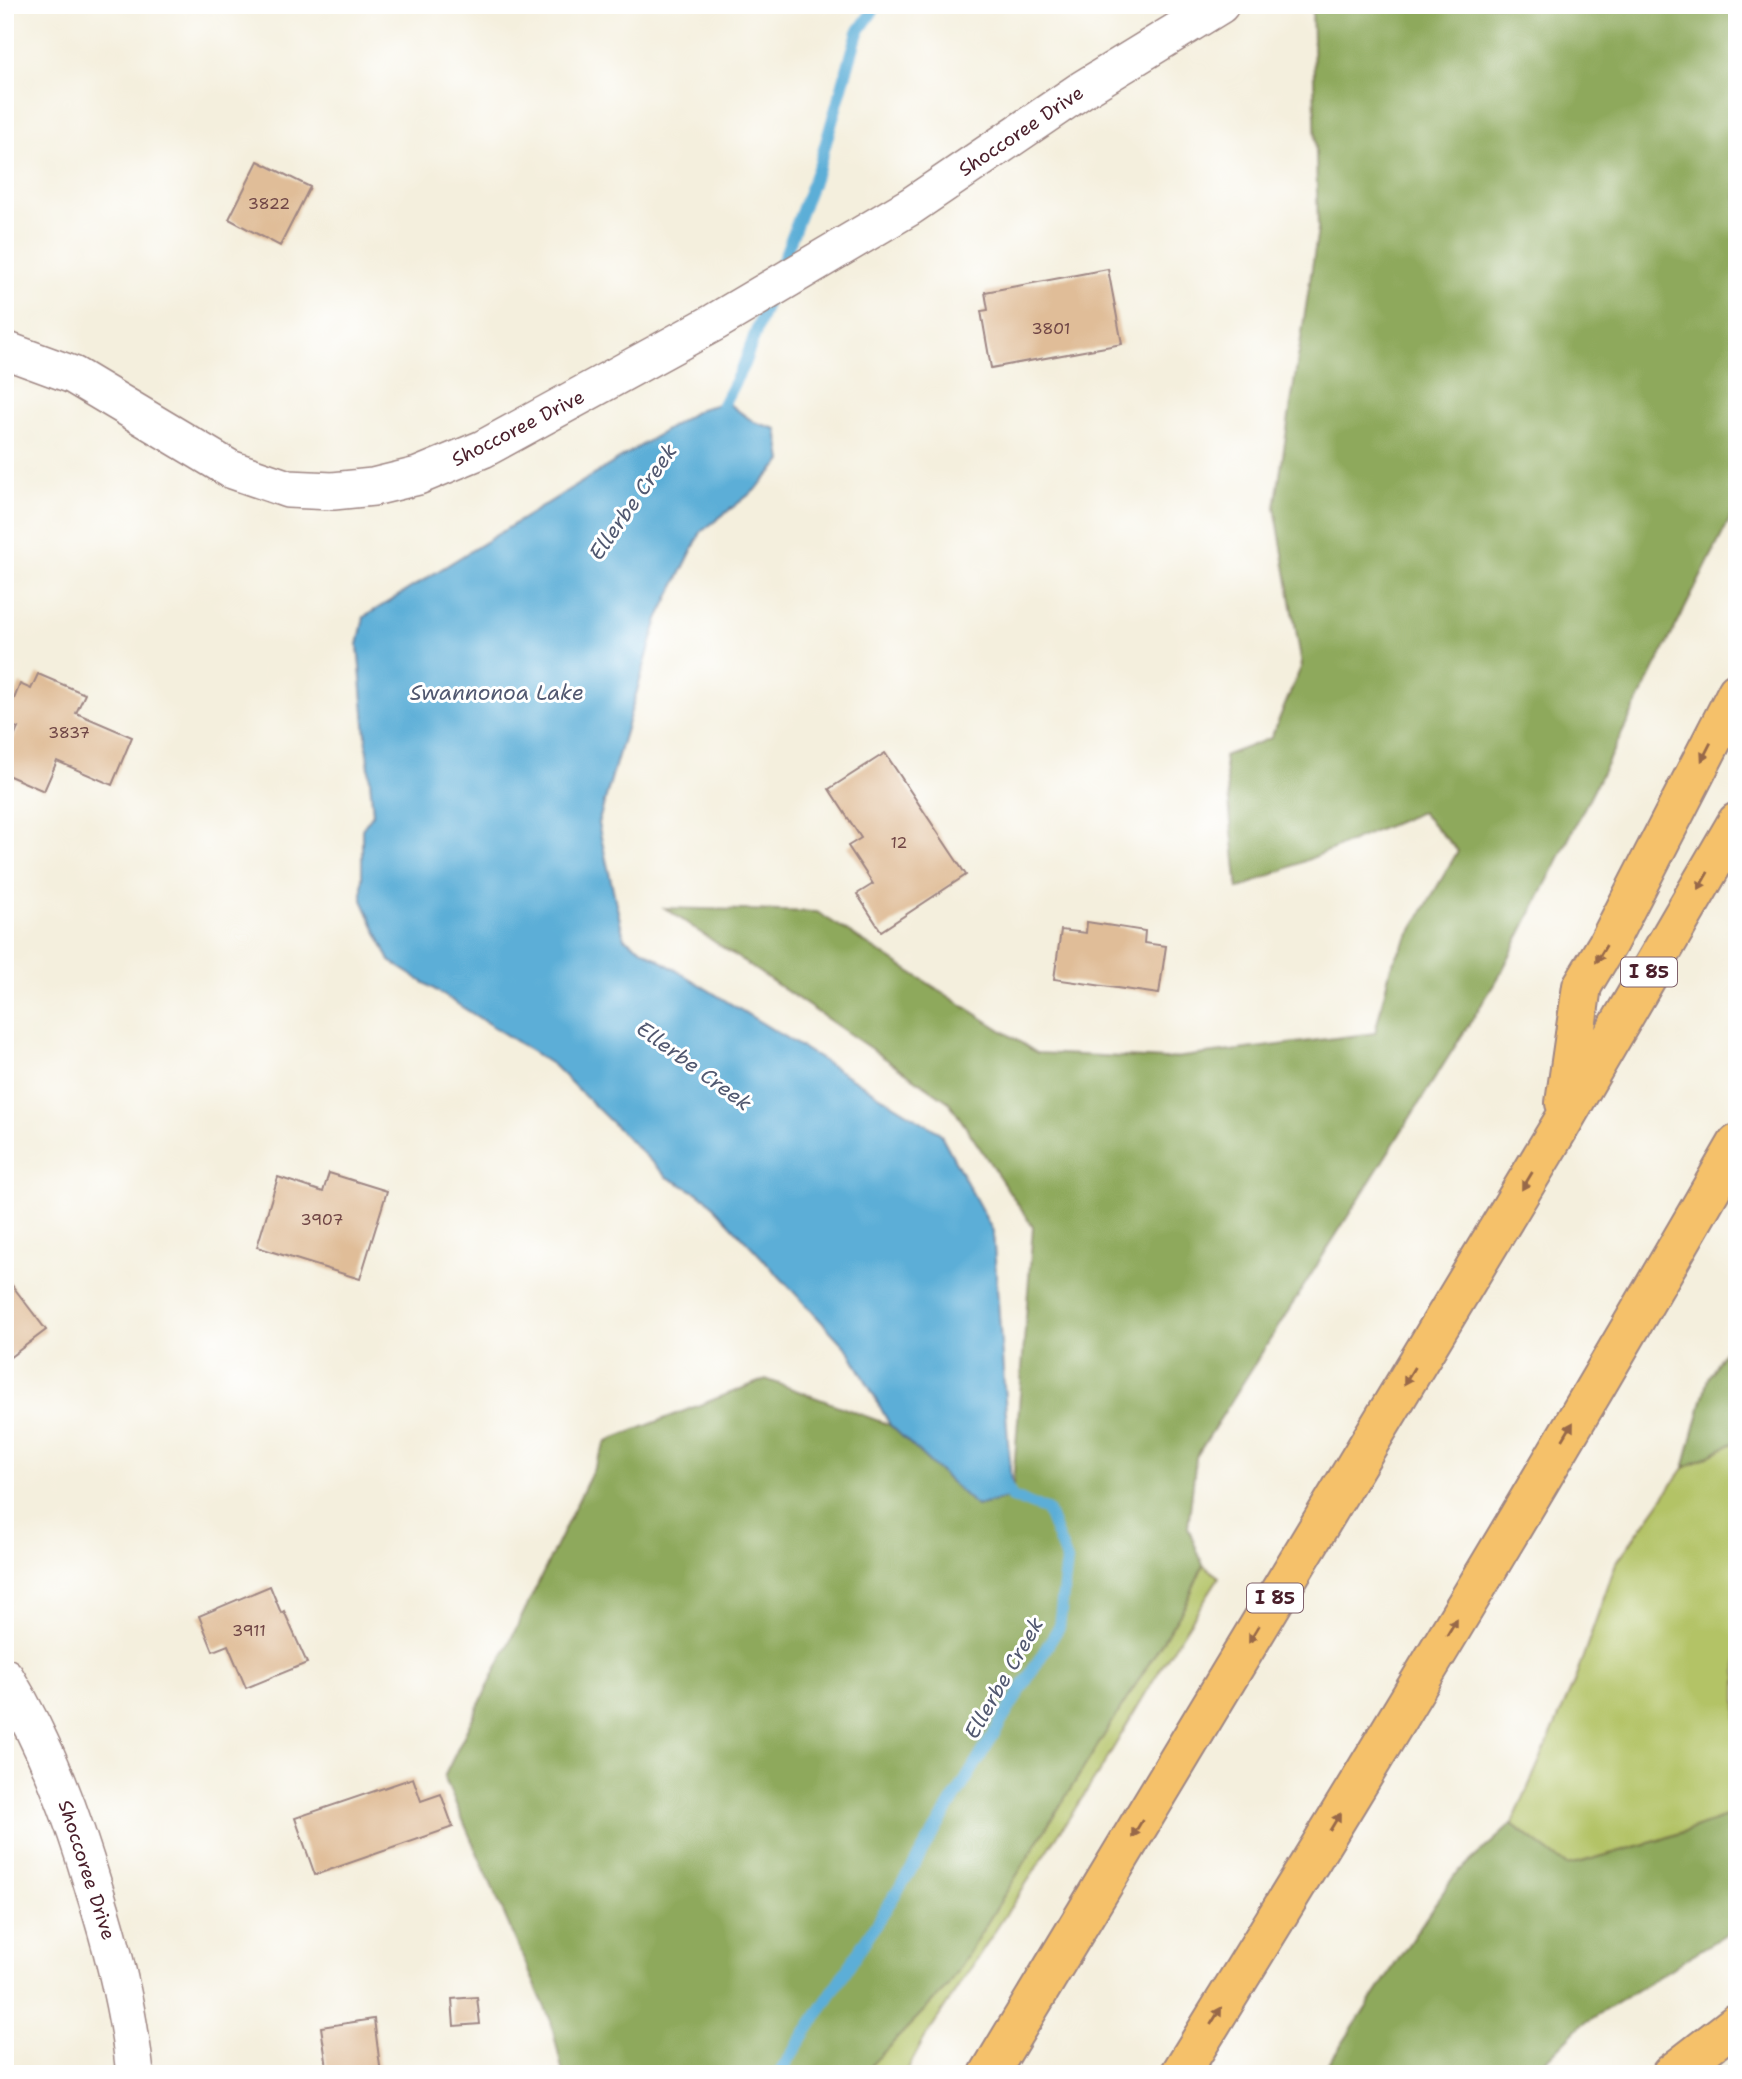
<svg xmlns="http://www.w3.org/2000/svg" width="1742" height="2079" font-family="'Shantell Sans',sans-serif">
<rect width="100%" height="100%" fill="#fff"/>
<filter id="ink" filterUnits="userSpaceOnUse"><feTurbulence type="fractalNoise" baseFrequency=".0143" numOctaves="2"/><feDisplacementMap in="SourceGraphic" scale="14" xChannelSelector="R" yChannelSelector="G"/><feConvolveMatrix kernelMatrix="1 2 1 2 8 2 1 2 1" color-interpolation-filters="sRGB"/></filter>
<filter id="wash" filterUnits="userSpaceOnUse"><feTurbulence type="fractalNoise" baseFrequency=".00686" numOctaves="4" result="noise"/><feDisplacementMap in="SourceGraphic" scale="28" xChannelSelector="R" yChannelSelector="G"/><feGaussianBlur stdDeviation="1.57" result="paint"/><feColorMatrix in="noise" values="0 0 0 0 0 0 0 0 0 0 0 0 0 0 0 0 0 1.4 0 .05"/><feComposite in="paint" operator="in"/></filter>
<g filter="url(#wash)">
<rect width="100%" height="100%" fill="#f4efdd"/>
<path fill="#b3c366" stroke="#7e7148" stroke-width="2" d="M1737 1441V1813L1660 1840 1567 1866 1512 1824 1573 1685 1616 1563 1684 1468Z
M1203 1565 1219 1577 1154 1679 1101 1769 923 2041 905 2074H866L872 2064 947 1987 1186 1604Z"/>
<path fill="#8ea95b" stroke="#6c6443" stroke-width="2" d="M1312 5H1737V505L1500 975 1196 1457 1188 1527 1203 1565 1186 1604 947 1987 872 2064 866 2074H563L551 2021 444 1777 607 1441 766 1379 890 1425 976 1506 1012 1497 1033 1227 949 1102 665 908 817 912 1037 1053 1166 1059 1375 1033 1391 966 1458 851 1421 812 1238 889 1224 756 1271 738 1302 665 1275 507 1318 229Z
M1737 1330V1441L1684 1468 1708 1378Z
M1737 1813V1927L1580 2026 1532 2074H1322L1454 1876 1512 1824 1567 1866 1660 1840Z"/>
<path fill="#5caed7" stroke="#536681" stroke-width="2" d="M726 402 754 422 777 429 782 461 755 490 701 532 658 619 598 824 624 938 940 1133 993 1231 1012 1497 976 1506 890 1425 850 1352 705 1197 667 1177 553 1065 390 961 362 900V829L373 814 358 645 364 617 700 409Z"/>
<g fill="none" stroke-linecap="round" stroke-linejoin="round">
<path stroke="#5caed7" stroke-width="12" d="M777 276 820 163 858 32 877 5
M718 414 744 364 768 299
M779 2074 909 1873 1059 1627 1067 1561 1047 1510 1012 1497 1005 1483"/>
</g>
<g id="blocks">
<path fill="#e0bd98" d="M258 161 310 187 280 246 229 219Z
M1108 269 1122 344 991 368 981 311 988 310 985 292Z
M38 674 85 694 76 713 132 737 112 785 57 761 44 791 5 774V758L18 728 5 723V721L20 684 31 689Z
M885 753 966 875 881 931 857 894 873 884 848 846 861 838 829 789Z
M1087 922 1145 931 1144 943 1166 946 1159 994 1054 979 1061 930 1086 933Z
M329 1173 387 1191 360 1279 257 1247 278 1177 323 1192Z
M5 1276 46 1330 5 1361Z
M270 1586 281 1613 284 1611 307 1663 246 1688 228 1645 213 1651 199 1616Z
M413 1778 421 1801 441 1794 453 1827 315 1875 295 1818Z
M477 1997 480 2024 454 2026 452 1999Z
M374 2019 381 2074H328L321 2027Z"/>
</g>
</g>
<g filter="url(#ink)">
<use href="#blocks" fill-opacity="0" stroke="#9f8784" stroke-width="2"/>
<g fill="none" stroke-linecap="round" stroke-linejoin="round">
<defs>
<path id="street" d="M5 350 73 375 230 469 288 489 333 491 373 487 418 476 483 449 715 322 911 206 1083 89 1220 5
M5 1677C46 1744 73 1817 95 1892 114 1952 129 2012 135 2074"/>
<path id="primary" d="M1671 2074 1737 2023"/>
<path id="highway" d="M1565 1103 1582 986 1608 943 1737 692
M989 2074 1562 1123 1737 822
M1180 2074C1370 1767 1557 1457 1737 1144"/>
</defs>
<use href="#street" stroke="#9f8784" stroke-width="40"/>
<use href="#primary" stroke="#9f8784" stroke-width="42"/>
<use href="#highway" stroke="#9f8784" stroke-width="42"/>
<use href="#street" stroke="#fff" stroke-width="37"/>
<use href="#primary" stroke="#f5c16b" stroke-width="38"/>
<use href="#highway" stroke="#f5c16b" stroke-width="38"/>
</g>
<defs><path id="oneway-solid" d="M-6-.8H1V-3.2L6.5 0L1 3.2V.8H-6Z" transform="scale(1.75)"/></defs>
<g fill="#976848">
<use href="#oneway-solid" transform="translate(1706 752) rotate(117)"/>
<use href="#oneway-solid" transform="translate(1703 881) rotate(120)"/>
<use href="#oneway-solid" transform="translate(1601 954) rotate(121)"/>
<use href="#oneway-solid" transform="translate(1527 1181) rotate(121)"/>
<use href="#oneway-solid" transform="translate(1409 1376) rotate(121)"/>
<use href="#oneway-solid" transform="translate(1568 1431) rotate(-59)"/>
<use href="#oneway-solid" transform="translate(1452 1627) rotate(-59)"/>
<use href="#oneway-solid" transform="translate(1254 1634) rotate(121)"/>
<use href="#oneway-solid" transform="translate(1335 1822) rotate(-59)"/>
<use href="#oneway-solid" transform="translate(1137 1829) rotate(121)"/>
<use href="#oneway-solid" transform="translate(1216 2016) rotate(-58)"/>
</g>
</g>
<g text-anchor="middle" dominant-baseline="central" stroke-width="6" stroke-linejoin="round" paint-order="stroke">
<g font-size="16" fill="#704646">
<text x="269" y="203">3822</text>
<text x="1051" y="328">3801</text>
<text x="69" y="732">3837</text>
<text x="899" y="842">12</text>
<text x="322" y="1219">3907</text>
<text x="249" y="1630">3911</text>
</g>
<g fill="#fff" stroke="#80626b" stroke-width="2">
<rect x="1621" y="957.5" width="56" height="29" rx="5"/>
<rect x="1247" y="1583.5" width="56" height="29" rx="5"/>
</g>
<g font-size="18" font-weight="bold" fill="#4a1f2b">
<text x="1649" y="972">I 85</text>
<text x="1275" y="1598">I 85</text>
</g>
<g font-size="19" fill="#4a1f2b" stroke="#fff">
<text transform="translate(1021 131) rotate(-34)">Shoccoree Drive</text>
<text transform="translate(518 428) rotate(-27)">Shoccoree Drive</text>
<text transform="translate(87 1870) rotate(72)">Shoccoree Drive</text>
</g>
<g font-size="21" font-style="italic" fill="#515870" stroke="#fff">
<text transform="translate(633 502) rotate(-55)">Ellerbe Creek</text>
<text x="497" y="693">Swannonoa Lake</text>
<text transform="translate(694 1066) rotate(36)">Ellerbe Creek</text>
<text transform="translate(1004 1678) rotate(-60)">Ellerbe Creek</text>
</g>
</g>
<rect width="1742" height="2079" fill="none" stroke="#fff" stroke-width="28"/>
</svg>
